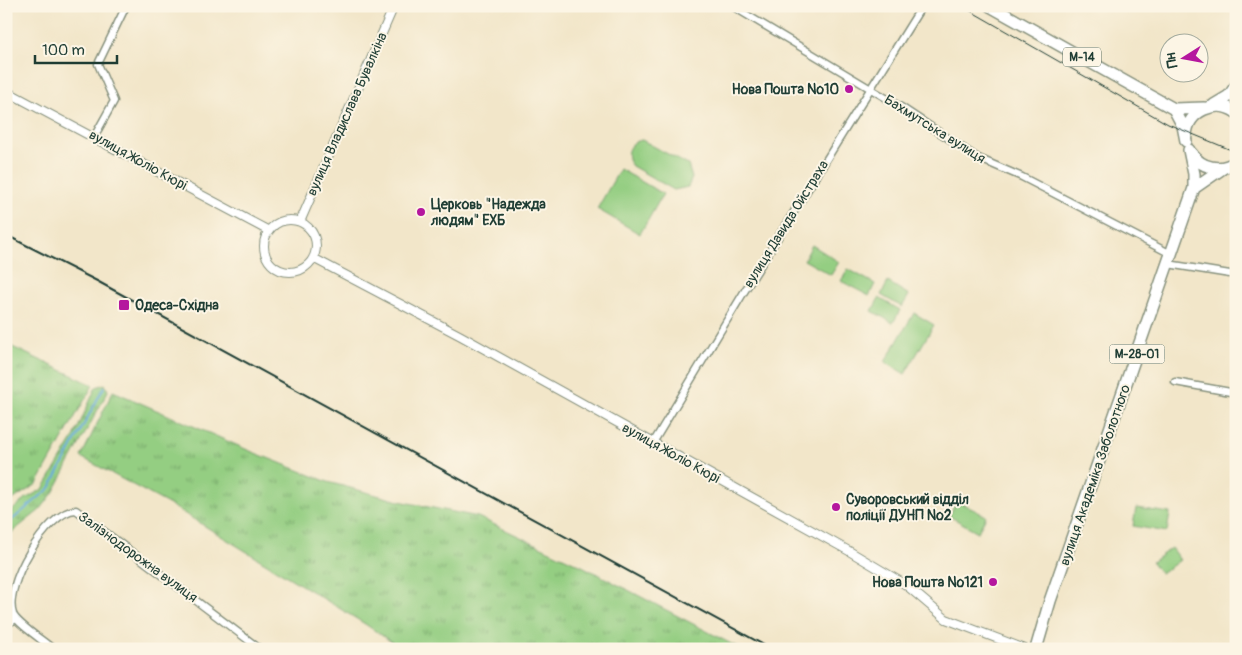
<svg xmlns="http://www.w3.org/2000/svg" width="1242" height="655" font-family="Pangolin,sans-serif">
<defs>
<pattern id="grass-tufts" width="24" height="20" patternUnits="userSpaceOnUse" patternTransform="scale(1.25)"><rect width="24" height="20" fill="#94ce82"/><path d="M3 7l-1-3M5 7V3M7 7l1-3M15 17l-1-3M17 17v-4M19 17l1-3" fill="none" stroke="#78a86b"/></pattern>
</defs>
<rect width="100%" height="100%" fill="#fcf5e5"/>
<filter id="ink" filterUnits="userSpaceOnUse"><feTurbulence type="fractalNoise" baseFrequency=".02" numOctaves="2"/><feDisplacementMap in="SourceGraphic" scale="10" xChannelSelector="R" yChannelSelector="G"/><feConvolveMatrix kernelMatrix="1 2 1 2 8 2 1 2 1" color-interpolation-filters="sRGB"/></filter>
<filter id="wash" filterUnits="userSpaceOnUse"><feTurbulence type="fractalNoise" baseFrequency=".0096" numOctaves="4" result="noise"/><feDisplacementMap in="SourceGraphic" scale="20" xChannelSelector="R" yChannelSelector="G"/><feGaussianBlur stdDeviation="1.12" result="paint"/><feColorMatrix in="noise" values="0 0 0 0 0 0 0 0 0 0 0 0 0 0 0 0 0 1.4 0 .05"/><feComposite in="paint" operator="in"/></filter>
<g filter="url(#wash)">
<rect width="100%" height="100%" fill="#f2e6c9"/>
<path fill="url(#grass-tufts)" stroke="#5a865b" d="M6 344 93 385 37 484 6 504Z
M105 384 108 391 53 493 40 510 6 537V516L25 499 43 489 73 439 96 387Z
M113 391 250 451 328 482 399 501 478 517 582 566 741 649H402L365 624 172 506 81 457Z"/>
<path fill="#94ce82" stroke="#5a865b" d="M642 140 688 165 692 178 688 187 674 190 632 166C623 155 628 142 642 140Z
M620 169 663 194 640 234 597 209Z
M812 245 839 262 831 275 804 260Z
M848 269 875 284 869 296 841 281Z
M888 282 909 295 902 307 881 295Z
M879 298 900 310 893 323 872 311Z
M914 313 934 325 905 374 885 362Z
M957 501 986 516 978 532 949 516Z
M1136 508 1170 513 1167 532 1133 526Z
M1171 548 1180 560 1161 574 1152 562Z"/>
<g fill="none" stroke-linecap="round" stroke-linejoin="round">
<path stroke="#69abdd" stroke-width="2" d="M6 525 50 488 104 387"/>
</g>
</g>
<g filter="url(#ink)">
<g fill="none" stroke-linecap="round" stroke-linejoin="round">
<defs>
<path id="minor" d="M732 6 901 107 978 158 1022 177 1171 254
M94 137 114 101 98 64 126 6
M1168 264 1236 275
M1175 382 1236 393
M653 443 744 292 922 6
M6 625 16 619
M53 649C44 641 17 624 13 614 3 586 47 511 76 510L260 649"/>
<path id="tertiary" d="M6 91 269 231
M264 246a26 26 0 1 1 52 0a26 26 0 1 1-52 0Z
M300 222 394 6
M313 258 461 336 849 551 906 585 946 619 1025 649"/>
<path id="trunk" d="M990 6 1174 109 1183 126 1186 141
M1214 105 1229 96 1236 86
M1174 109 1204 108
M1186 136C1187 111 1216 98 1236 112
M1191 153C1202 169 1220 172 1236 162
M1194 188 1223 168
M1036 649 1050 601 1194 188V174L1189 150"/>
</defs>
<use href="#minor" stroke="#88927e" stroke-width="9"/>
<use href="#tertiary" stroke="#88927e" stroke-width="10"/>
<use href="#trunk" stroke="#88927e" stroke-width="14"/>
<use href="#minor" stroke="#fff" stroke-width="6"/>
<use href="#tertiary" stroke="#fff" stroke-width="8"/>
<use href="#trunk" stroke="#fff" stroke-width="11"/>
<path stroke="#1f3d34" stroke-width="1" d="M962 6 1168 124 1236 152"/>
<path stroke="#1f3d34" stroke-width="2" d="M6 235 97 281 771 649"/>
</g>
</g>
<g fill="#b5179e" stroke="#fcf5e5" stroke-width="2">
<circle cx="849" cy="89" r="5"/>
<circle cx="421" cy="212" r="5"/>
<rect x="118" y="299" width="12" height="12" rx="2.5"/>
<circle cx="836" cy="507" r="5"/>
<circle cx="993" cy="582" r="5"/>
</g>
<g text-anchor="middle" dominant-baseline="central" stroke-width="4" stroke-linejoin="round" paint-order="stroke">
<g fill="#fcf5e5" stroke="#617469" stroke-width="1">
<rect x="1063" y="47.5" width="38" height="19" rx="4"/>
<rect x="1109.5" y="344.5" width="55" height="19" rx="4"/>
</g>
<g font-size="12" font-weight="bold" fill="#1f3d34">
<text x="1082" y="57">М-14</text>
<text x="1137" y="354">М-28-01</text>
</g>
<g font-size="14" font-weight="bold" fill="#1f3d34" stroke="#fcf5e5" text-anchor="start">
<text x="839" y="89" text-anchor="end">Нова Пошта №10</text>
<text x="431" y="204">Церковь "Надежда<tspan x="431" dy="16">людям" ЕХБ</tspan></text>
<text x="135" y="305">Одеса-Східна</text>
<text x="846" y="499">Суворовський відділ<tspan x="846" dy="16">поліції ДУНП №2</tspan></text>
<text x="983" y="582" text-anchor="end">Нова Пошта №121</text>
</g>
<g font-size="14" fill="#1f3d34" stroke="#fcf5e5">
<text transform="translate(347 114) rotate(-66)">вулиця Владислава Бувалкіна</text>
<text transform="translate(935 129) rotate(32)">Бахмутська вулиця</text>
<text transform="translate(138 160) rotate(29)">вулиця Жоліо Кюрі</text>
<text transform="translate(786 224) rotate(-58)">вулиця Давида Ойстраха</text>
<text transform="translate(671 453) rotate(29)">вулиця Жоліо Кюрі</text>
<text transform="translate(1095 475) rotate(-71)">вулиця Академіка Заболотного</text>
<text transform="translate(138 557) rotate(36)">Залізнодорожна вулиця</text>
</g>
</g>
<rect width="1242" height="655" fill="none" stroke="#fcf5e5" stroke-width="25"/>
<g transform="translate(1184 58) rotate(259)"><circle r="24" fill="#fcf5e5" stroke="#a4ab9e"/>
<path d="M0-4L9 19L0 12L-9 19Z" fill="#b5179e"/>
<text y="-8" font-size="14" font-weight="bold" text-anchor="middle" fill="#1f3d34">Пн</text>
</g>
<path d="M35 55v8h82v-8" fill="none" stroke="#1f3d34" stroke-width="2.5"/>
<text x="42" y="55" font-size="15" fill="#1f3d34" stroke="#fcf5e5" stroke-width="4" paint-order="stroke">100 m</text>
</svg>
